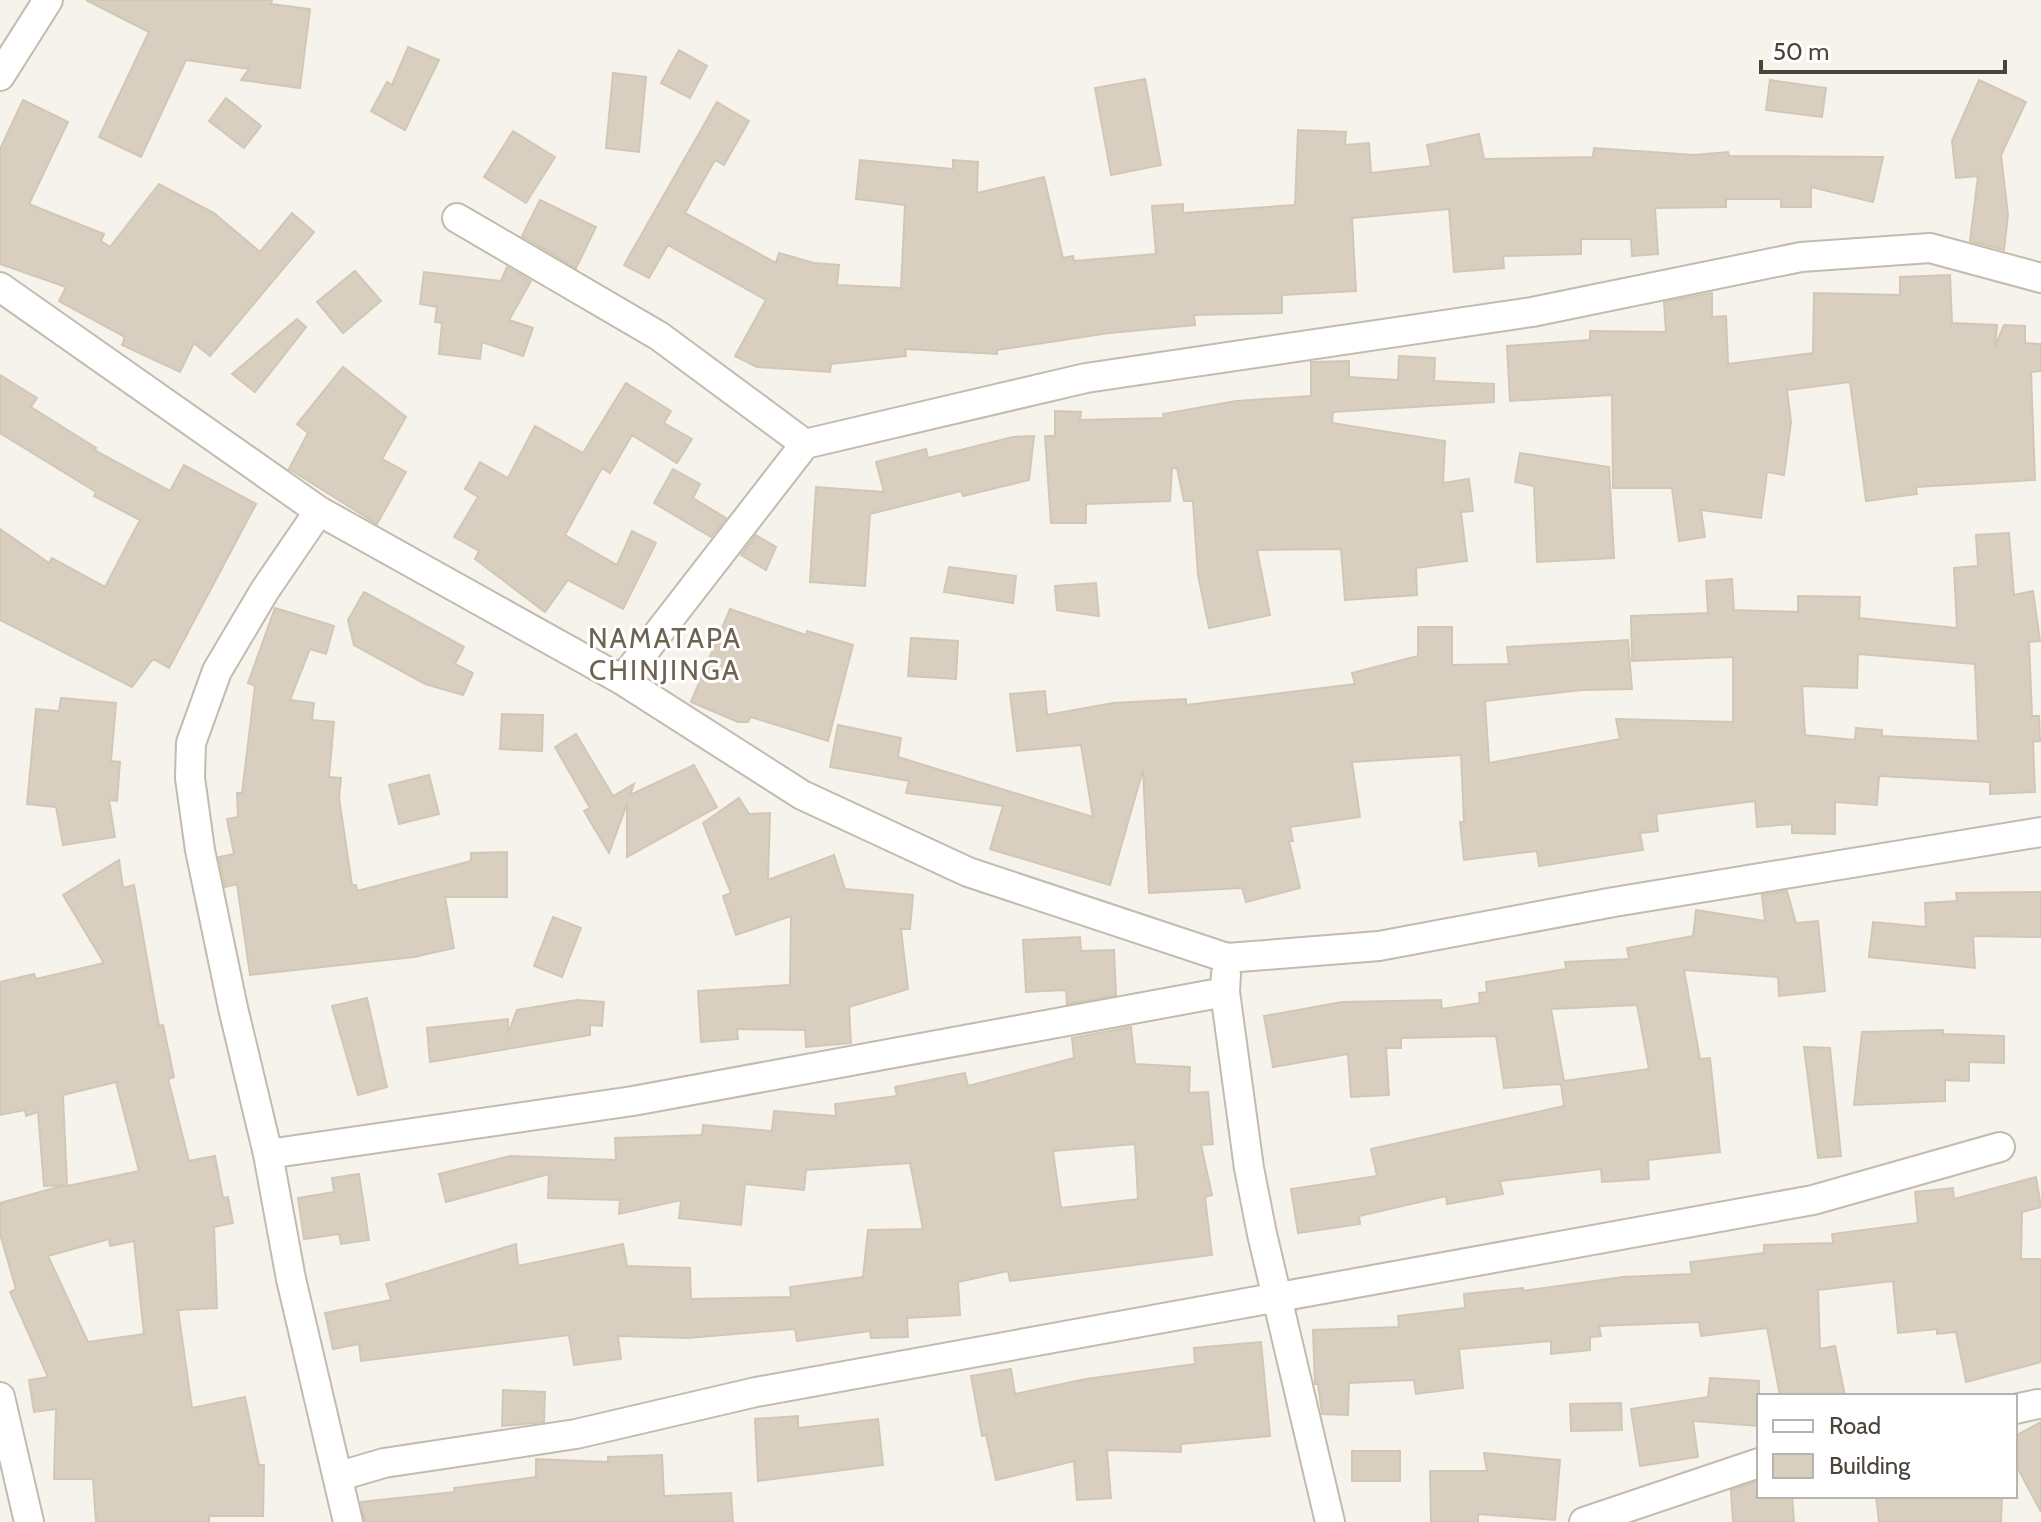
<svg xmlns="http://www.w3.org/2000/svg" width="2041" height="1522" font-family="Cabin,sans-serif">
<rect width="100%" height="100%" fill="#f6f3ec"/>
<path fill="#d8cfc1" stroke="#d3c7b4" stroke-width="2" fill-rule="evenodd" d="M86 0H272L271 4 310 9 300 88 241 80 249 69 186 60 141 157 99 137 149 32Z
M408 47 439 60 405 130 371 111 387 82 392 85Z
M679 50 707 66 690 98 661 83Z
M613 73 646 77 639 152 606 148Z
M1145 79 1161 165 1111 175 1095 88Z
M1770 80 1826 88 1822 117 1766 110Z
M1979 80 2026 102 2001 155 2008 215 2004 250 1970 241 1978 176 1956 178 1952 141Z
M226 98 261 126 244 148 209 121Z
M23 100 68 122 29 204 104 234 101 241 110 247 159 184 214 213 260 252 292 213 314 232 210 356 194 343 180 372 122 345 125 337 59 301 66 287 0 264V149Z
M717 102 749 121 724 165 715 160 685 213 776 263 779 253 814 263 839 265 837 285 901 288 905 205 856 199 860 160 953 169V160L978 162 977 193 1044 177 1063 258 1073 256 1074 261 1156 254 1152 206 1183 204V213L1295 205 1298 130 1346 132 1345 145 1369 143 1371 173 1431 166 1427 145 1479 134 1484 159 1593 157 1594 148 1694 155 1728 152 1729 156 1883 157 1873 202 1811 187V207H1781V199H1726V207L1655 208 1658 254 1632 256 1631 239H1581V254L1503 256 1504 268 1454 272 1449 209 1352 218 1356 291 1282 295V313L1194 315 1195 325 1109 333 997 350V354L905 349 906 356 831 364 830 372 757 367 735 356 766 300 668 245 649 278 624 265Z
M513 131 555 157 526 203 484 177Z
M540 200 596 227 576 268 522 236Z
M507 267 531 281 509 320 533 328 523 356 482 342 480 359 439 354 442 323 435 322 437 307 420 304 424 272 501 281Z
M355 271 381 301 343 333 317 302Z
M1950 275 1952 323 1997 325 1995 346 2004 325 2025 326V343L2041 344V371L2031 372 2035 480 1916 487 1917 494 1866 501 1850 382 1787 390 1791 422 1784 475 1767 472 1761 518 1701 510 1705 537 1679 541 1672 488H1613L1612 395 1510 401 1507 346 1590 340V331L1666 332 1664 302 1712 293V317L1726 316 1728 364 1813 353 1814 293 1900 295V277Z
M297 319 306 327 255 392 232 374Z
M1399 356 1435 358 1434 381 1494 384V402L1333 412 1332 423 1445 441 1443 483 1469 479 1473 511 1461 512 1467 561 1416 568 1417 595 1345 600 1341 549 1257 550 1270 615 1209 628 1198 575 1193 501H1184L1177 468H1172L1170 501 1086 504V523H1051L1045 436H1055V411L1081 412 1080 420 1164 418 1163 414 1236 401 1311 396V362L1349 361V377L1398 380Z
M343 367 406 417 382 459 406 472 377 524 289 469 308 433 297 424Z
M0 375 37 398 31 407 96 448 94 450 170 491 184 465 256 504 169 668 153 659 132 687 0 620V529L49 563 52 558 105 587 140 520 94 496 96 492 0 433Z
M626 383 671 411 664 423 692 439 677 463 632 435 610 473 602 468 565 535 617 565 632 531 656 543 623 609 568 580 545 612 475 559 479 551 454 537 478 497 465 489 480 462 508 478 535 426 583 453Z
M1034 436 1029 480 963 496 961 491 870 514 865 586 810 582 816 487 884 492 876 462 926 449 928 458 1013 437Z
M1520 453 1609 467 1614 558 1537 562 1534 486 1515 482Z
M673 469 700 484 693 498 726 518 711 537 654 503Z
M2009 533 2014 595 2033 591 2040 641 2029 642 2032 716H2039L2040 741 2033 742 2035 792 1990 794V782L1879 776 1877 805 1835 802V834L1792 833V824L1757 827 1755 801 1656 814 1658 831 1640 833 1643 850 1539 866 1537 851 1464 860 1460 822H1464L1461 755 1352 762 1360 817 1290 827 1293 841H1289L1300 888 1246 902 1242 888 1149 893 1143 770 1110 885 990 849 1003 806 906 793 909 781 830 767 838 725 901 738 898 757 1093 817 1081 745 1017 751 1010 694 1045 691 1047 715 1113 703 1186 699V705L1355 684 1352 673 1418 656V627H1452V665L1509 664 1507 647 1628 640 1632 689 1582 690 1485 701 1489 763 1620 739 1616 719 1733 722V657L1632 661 1631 616 1708 613 1706 581 1732 579 1734 610 1798 612V596L1860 597 1859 618 1957 628 1954 568 1978 566 1976 535ZM1858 654 1975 664 1978 741 1882 736V730L1856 728 1855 740 1805 735 1802 686 1857 688Z
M756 535 776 547 766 570 741 555Z
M949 567 1016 576 1013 603 944 592Z
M1096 583 1099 616 1057 610 1055 586Z
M364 592 464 647 455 664 473 673 463 695 425 684 354 645 348 620Z
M275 608 334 626 326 654 310 649 290 700 314 703 312 720 334 722 329 777 341 778 339 798 352 885H356L357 891 471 861V853L507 852V897H445L454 948 414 957 250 975 237 884 225 887 219 857 234 854 227 819 238 817 237 793H242L255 686 248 683Z
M730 609 806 635 807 631 853 645 828 741 751 717 748 722H738L691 702Z
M911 638 958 641 956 679 908 676Z
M61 698 116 703 111 761 120 762 117 801 109 800 115 837 63 845 56 807 27 804 36 709 59 711Z
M502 714 543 715 542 751 500 749Z
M576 734 613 796 634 784 630 795 694 765 717 807 627 857V804L609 853 584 811 590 808 555 747Z
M429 775 439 814 399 824 389 785Z
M739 798 749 814 770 813 768 880 834 855 845 889 913 895 910 929H901L908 989 849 1007 851 1043 806 1047 805 1030 737 1029 738 1039 701 1042 698 991 790 985 791 916 736 935 723 896 731 893 703 823Z
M119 860 123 888 134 885 159 1026 163 1025 174 1077 168 1079 189 1161 215 1156 223 1198 228 1197 233 1223 214 1227 217 1308 178 1310 192 1408 245 1397 259 1465H264L263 1516H209V1522H96L93 1479H54L56 1409 34 1412 29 1380 48 1377 10 1292 16 1289 0 1234V1203L65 1185 44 1186 38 1112 26 1116 25 1110 0 1115V982L34 974 36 979 104 963 63 895ZM116 1082 139 1171 67 1186 63 1095ZM109 1239 110 1246 134 1241 144 1334 88 1342 48 1256Z
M1787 891 1796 923 1818 921 1825 991 1779 996 1778 977 1684 970 1700 1059 1710 1058 1720 1152 1648 1160 1649 1179 1602 1182 1601 1169 1500 1181 1503 1194 1447 1204 1446 1196 1359 1216 1360 1224 1298 1233 1291 1189 1377 1176 1371 1149 1564 1106 1561 1084 1504 1088 1496 1036 1401 1038V1048H1386L1389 1095 1351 1097 1348 1054 1273 1067 1264 1016 1342 1002 1441 1000 1442 1009 1480 1003 1479 993 1487 992 1486 982 1566 969 1565 962 1629 959 1627 948 1693 936 1696 910 1765 921 1762 895ZM1637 1005 1649 1069 1564 1081 1551 1009Z
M2041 892V937L1973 936 1975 968 1869 957 1873 922 1926 927 1925 903 1957 901 1956 893Z
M553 917 581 928 562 977 534 966Z
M1080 937 1081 951 1114 950 1116 995 1067 1004 1066 990 1026 992 1023 940Z
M367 998 387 1087 358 1095 332 1006Z
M577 1000 604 1002 602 1026 590 1025V1035L430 1062 427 1028 508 1019V1033L517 1010Z
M1131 1027 1135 1064 1190 1067 1189 1093 1208 1092 1213 1144 1201 1145 1212 1195 1205 1197 1212 1255 1010 1281 1008 1271 958 1282 960 1315 907 1318 908 1337 871 1338 870 1331 797 1341 795 1329 688 1338 618 1336 621 1359 574 1365 569 1335 361 1361 359 1344 333 1349 325 1313 391 1300 386 1284 516 1244 518 1266 623 1244 627 1266 690 1268 691 1299 791 1297 790 1287 863 1277 868 1230 923 1229 910 1163 806 1170 804 1190 745 1184 741 1225 679 1218 681 1200 619 1214 620 1200 548 1198 549 1174 446 1202 439 1174 510 1156 616 1160 615 1138 702 1135 703 1125 772 1131 774 1111 836 1116 835 1104 897 1096 895 1087 965 1073 968 1086 1074 1058 1072 1038ZM1135 1144 1138 1199 1061 1208 1053 1151Z
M1943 1030V1034L2004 1036V1063L1969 1062V1081L1945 1080V1101L1854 1105 1862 1032Z
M1804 1047 1830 1048 1841 1156 1818 1158Z
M359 1174 369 1240 341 1244 339 1234 304 1239 298 1198 334 1192 332 1178Z
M2036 1177 2041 1207 2022 1212 2021 1259H2041V1362L1966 1382 1956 1332 1937 1334V1329L1898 1333 1893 1281 1818 1290 1820 1349 1835 1346 1845 1396H1780L1767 1328 1701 1336 1699 1322 1599 1326 1601 1336 1590 1337V1350L1551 1354V1341L1459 1349 1463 1388 1416 1394 1414 1380 1349 1383 1348 1415 1322 1414 1318 1384H1315L1313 1330 1399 1327 1398 1316 1465 1308 1464 1294 1523 1288V1291L1623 1277 1692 1274 1690 1262 1764 1253V1245L1833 1243 1832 1234 1918 1223 1915 1192 1953 1188 1954 1199Z
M1261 1342 1270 1436 1181 1444V1452L1107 1450 1111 1498 1077 1500 1074 1461 996 1480 986 1435 982 1436 971 1376 1011 1369 1015 1394 1086 1379 1195 1364 1194 1348Z
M1710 1378 1759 1381V1426L1693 1421 1698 1457 1640 1466 1631 1409 1708 1397Z
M503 1390 545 1392 544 1422 502 1426Z
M1621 1403 1622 1430 1571 1431 1570 1404Z
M798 1416V1428L878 1419 883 1465 758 1481 755 1419Z
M2041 1422V1512L2015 1463V1436Z
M1352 1451H1400V1481H1352Z
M1484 1453 1560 1460 1555 1520 1478 1514V1522H1431L1430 1471H1487Z
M662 1455 664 1496 731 1493 733 1522H365L361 1502 455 1492 454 1488 536 1477V1459L608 1462V1457Z
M1759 1481V1496H1792L1794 1522H1733L1731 1490Z
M1876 1496H2002L2001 1522H1879Z"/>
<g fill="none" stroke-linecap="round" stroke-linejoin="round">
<defs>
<path id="minor" d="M0 76 48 0
M457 218 659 336 805 444
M0 287 319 511 622 680 802 795 968 872 1227 958 1379 946 1614 902 2041 832
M319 511 265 590 217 671 191 743 190 778 200 850 233 1008 268 1154 291 1279 348 1522
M622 680 805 444 1086 378 1532 312 1801 257 1930 248 2041 278
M1226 974 1225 992 1249 1168 1262 1234 1330 1522
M268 1154 633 1101 1225 992
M0 1397 29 1522
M2015 1409 2038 1404
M340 1476 384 1463 576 1434 756 1392 1813 1200 2000 1147
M1584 1522 1759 1463"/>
</defs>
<use href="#minor" stroke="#c2bbae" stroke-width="32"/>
<use href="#minor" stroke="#fff" stroke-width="28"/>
</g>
<g text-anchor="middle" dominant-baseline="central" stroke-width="6" stroke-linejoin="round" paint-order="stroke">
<g font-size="28" letter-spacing="2" fill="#6e6250" stroke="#fff">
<text x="665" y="638">NAMATAPA<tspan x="665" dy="32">CHINJINGA</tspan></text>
</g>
</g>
<rect x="1757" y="1394" width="260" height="104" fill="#ffffff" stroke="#b7b4b0" stroke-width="2"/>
<rect x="1773" y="1420" width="40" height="12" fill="#ffffff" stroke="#b7b4b0" stroke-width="2"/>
<text x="1829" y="1434" font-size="24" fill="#4b4439">Road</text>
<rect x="1773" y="1454" width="40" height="24" fill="#d8cfc1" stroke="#b7b4b0" stroke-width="2"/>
<text x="1829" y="1474" font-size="24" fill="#4b4439">Building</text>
<path d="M1761 60v12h244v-12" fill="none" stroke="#4b4439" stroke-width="4"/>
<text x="1773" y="60" font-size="24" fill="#4b4439" stroke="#ffffff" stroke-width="6" paint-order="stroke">50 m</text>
</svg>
